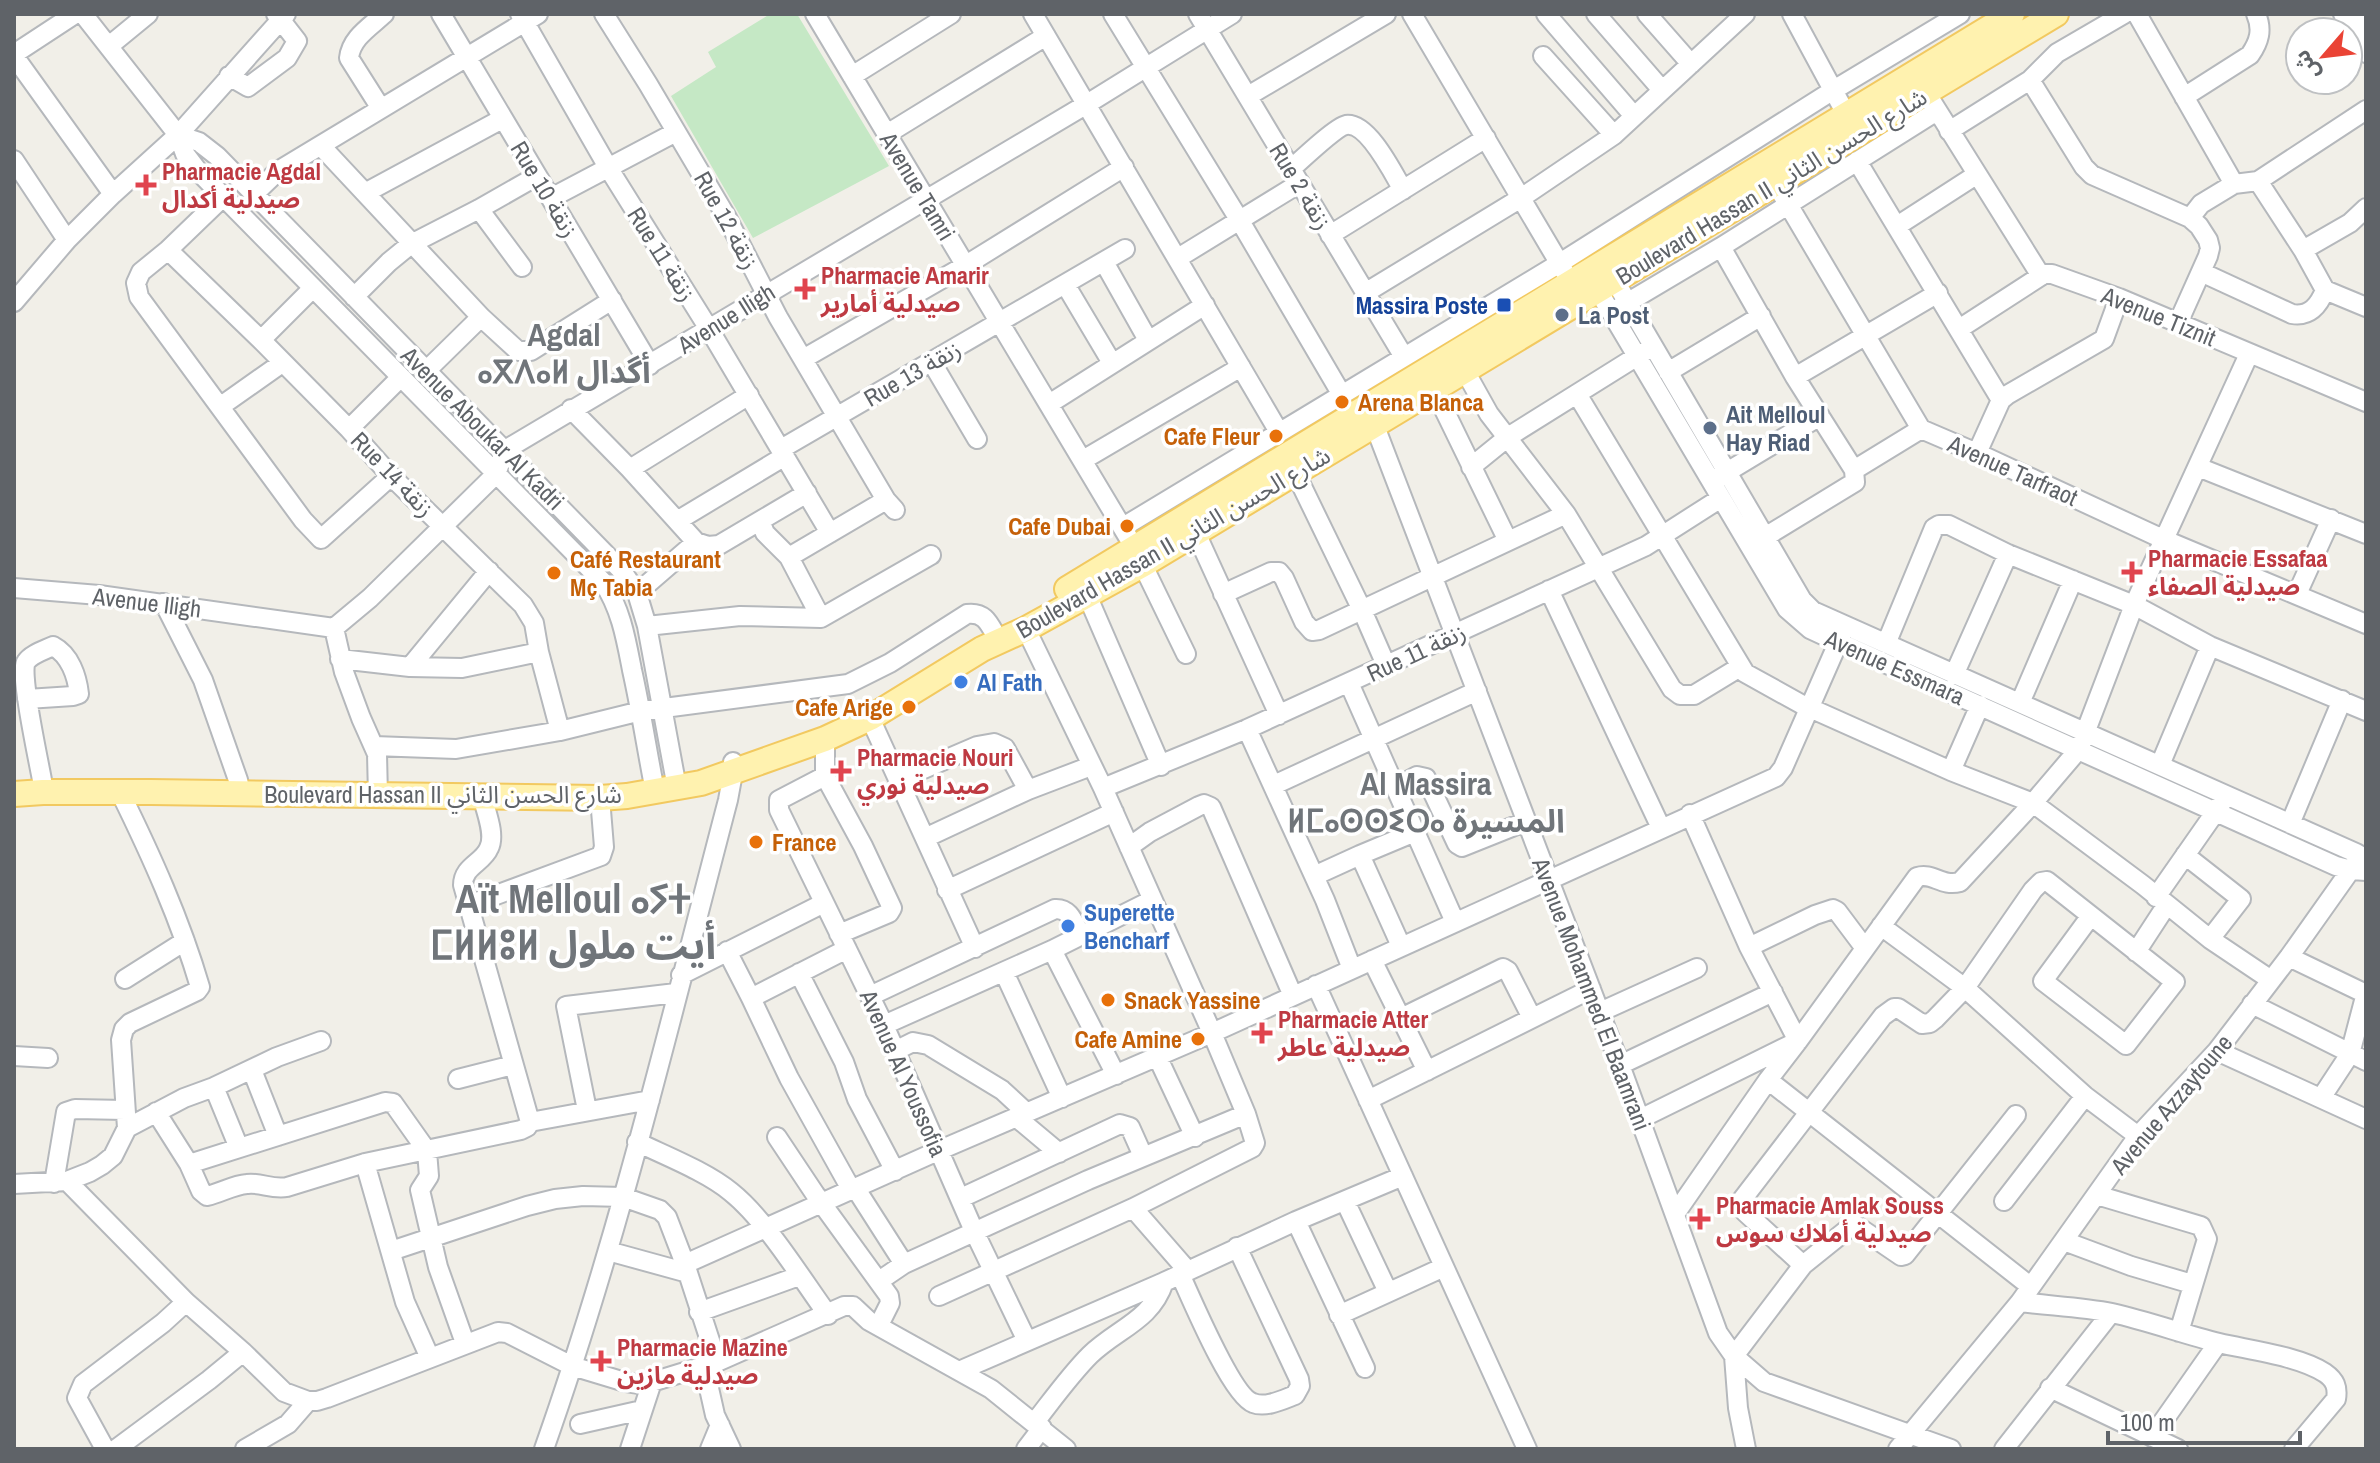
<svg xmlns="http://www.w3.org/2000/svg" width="2380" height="1463" font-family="'Archivo Narrow','Noto Sans Arabic','Noto Sans Tifinagh',sans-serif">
<rect width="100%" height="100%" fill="#f1efe8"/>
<path fill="#c5e8c5" d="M770 14H797L889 166 753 238 671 96 716 67 708 52Z"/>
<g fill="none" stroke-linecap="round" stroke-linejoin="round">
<defs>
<path id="minor" d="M83 14 178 135 185 154 198 171 603 582C621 609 626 639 632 670 641 710 647 751 655 791
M441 14 650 365
M520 14 609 169 709 329 830 533
M604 14 648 84 726 216 778 317 886 500 895 510
M815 14 1134 547 1186 654
M1033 14 1279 432
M1113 14 1240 221 1342 395
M1198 14 1404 357
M1412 14 1564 271
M1546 14 1634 116
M1596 14 1662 90
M1647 14 1691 64
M1792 14 1846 114
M2137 14 2234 184
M2343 14 2366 53
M2361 14 2366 23
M109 46 148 14
M14 54 75 14
M14 56 113 194
M1543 56 1614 135 1745 14
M229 76 248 87 287 58 297 41 276 14
M852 76 951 14
M2030 80 2084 167 2092 175 2190 218 2199 226 2208 240 2210 248 2208 256 2178 323
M1248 96 1386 14
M2184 97 2250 55C2259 42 2263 30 2256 14
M1932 102 2041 276
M380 107 349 58C351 38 370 27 384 14
M1949 131 2030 80 2057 53 2124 14
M887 134 1046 36
M178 135 199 142 217 156 622 571 637 593 647 626 677 788
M321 146 481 317 518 351H531L612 300
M14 160 67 240
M1857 161 2001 400
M1291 169C1301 160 1336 127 1346 125 1368 122 1393 173 1403 190
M2258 181 2303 250
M1776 184 1921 429 1977 453 2165 540 2366 624
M365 193 502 119
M254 194 278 171 538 14
M223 197 168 250 141 272 136 283 139 297 303 520 321 539 391 476
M551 198 676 132
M479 209 522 267
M2190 218 2201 204 2234 184 2258 181 2366 110
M1897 226 1976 175
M1330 235 1486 138
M1721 247 1795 377 1854 470
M168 250 261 340 349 429 391 476 523 605 534 623 539 652 560 731
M1178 258 1300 183
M1104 262 1148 340
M1608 269 1802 600 1813 611 2356 853 2366 859
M2201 272 2292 314C2310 317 2319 305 2325 290L2303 250 2350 223 2366 208
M1593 282 1787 609 1810 629 1838 642 2336 866 2351 870 2366 871
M1065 284 1112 363
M2325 290 2366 307
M1365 293 1521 198 1614 135
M354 297 389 262 411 244 479 209 537 176
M14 302 67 240 113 194 178 135 286 14
M1620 307 1721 247 1937 111
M1959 329 2044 274H2052L2119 298 2366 402
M261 340 313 288
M803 359 966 265 1124 167
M931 361 977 439
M426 371 481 317
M1465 371 1489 414 1566 514 1672 689 1680 695H1694L1740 667
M1668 372 1761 316
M1795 377 1938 293
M1434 389 1508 541
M1577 394 1745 673 1801 704 1951 771 2033 803 2143 885 2210 939 2271 980
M1049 404 1205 305
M221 406 282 363
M571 409 630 469 696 542
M1371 416 1620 1065 1718 1333 1734 1356 1764 1382 1951 1449
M349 429 401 377
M781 449 1125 249
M1977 453 2001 400 2007 395 2104 339 2119 298
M1083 460 1241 367
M1471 467 1508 437 1647 350
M2198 467 2366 534
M630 469 749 395
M1295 472 1362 610 1386 665
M1717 478 1820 416
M677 521 785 456
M760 521 765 533 789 557 886 500
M1123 527 1560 263 1832 91 1960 14
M1196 533 1279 715
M1765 537 1855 482 1854 470 1921 429
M14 588 99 595 334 628 370 598 496 474 505 450 1087 104 1232 14
M1549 590 1661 828
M637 593 696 542 708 546 719 545 807 493
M1223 594 1271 572H1279L1284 578 1304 622 1312 631 1319 630 1566 514
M2297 594 2331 519
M1087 595 1161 766
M164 603 203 680 238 780 241 794
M821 618 931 555
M647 626 740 616 821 618 789 557
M334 628 344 672 361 718 377 754 378 796
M1886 644 1934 528 1939 525H1949L2008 554 2134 605 2210 646 2366 711
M340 659 410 667 462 668 539 652
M410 667 489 571
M1954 675 2008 554
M1349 683 1455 922
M27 699 73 696 79 694C77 676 70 655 53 646 45 650 31 654 26 662 19 671 39 763 42 780
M2020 703 2073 580
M870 718 975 948
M1247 729 1325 900 1352 969
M825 739V776L863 846 892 908 889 913 839 934
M374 746 456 749 560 731 641 711 848 684 890 663 967 614C983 612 988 621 995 634
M2160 765 2210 646
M1951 771 1980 705
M825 776 779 800V810L884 1025 974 1231 1027 1341
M898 780 977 746 994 743 1005 748 1028 790
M1274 785 1477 691
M1103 788 1247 729 1646 546 1721 498
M1395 788 1417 776 1426 778 1457 844 1462 847 1527 821
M120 792C151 855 180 919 200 987L197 991 130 1023 124 1029 121 1040 127 1128
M482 795C485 810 496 834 489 848 483 863 463 866 463 885L530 1122
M2290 824 2342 700
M925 838 1028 790 1091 766
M1129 847 1150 832 1199 806 1204 804 1211 807 1293 996
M1360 855 1415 832
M2185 855 2241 899 2210 939
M1314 876 1360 855 1401 946
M947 890 1114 812
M2156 897 2221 804
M469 905 601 856 604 847 600 798
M1881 926 1965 988 2085 1096 2138 1136
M1749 947 1815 915 1833 909 1837 911 1864 947
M847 949 751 998 789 1078 852 1191
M1052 950 1116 1075
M727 951 751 998
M2136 952 2166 906
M2289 957 2366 994
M1372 960 1427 1071
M1004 972 1062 1098
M799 973 844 1062 857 1099 895 1171
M681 975 824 903
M125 979 185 941
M1316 985 1527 1449
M870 996 1055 909C1071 908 1074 924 1081 936
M2252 1004 2366 1061
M1600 1012 1697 968
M1401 1018 1503 968 1508 971 1532 1018
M884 1025 1052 950 1152 900
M895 1051 913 1042 928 1045 1002 1090 1027 1113
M2217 1051 2366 1119
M14 1056 48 1058
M1157 1056 1195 1137
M1620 1065 1773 992
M252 1070 278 1136
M458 1079 513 1065
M1768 1080 2030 1286
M214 1087 239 1148
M2321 1098 2350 1054 2366 993
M1368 1100 1591 989
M587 1110 566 1006 676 993
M156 1112 189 1164 201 1191 207 1196C221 1193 233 1185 247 1184 261 1182 272 1190 287 1187L365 1163 521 1130 527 1127 530 1122 650 1100
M1016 1117 1059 1153
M1640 1119 1798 1041 1749 947 1690 814
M777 1137 815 1194 889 1296 890 1303 879 1325
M637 1142C666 1156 707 1172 731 1192 766 1220 801 1278 828 1315
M365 1163 405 1302 430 1358
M189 1164 385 1102 393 1103 427 1151 429 1176 420 1190 438 1267 465 1343
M67 1181 186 1302 243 1352 284 1392 308 1401H317L327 1398 498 1332 507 1333 572 1366 625 1382 638 1384 652 1382 717 1362 844 1306H853L869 1321 991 1389 1066 1449
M54 1183 66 1112 75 1109 125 1110
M14 1184 67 1181 90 1172 102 1165 113 1156 127 1128 184 1098 214 1087 277 1057 321 1041
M856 1189 904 1264
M2097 1195 2201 1226 2207 1239 2179 1332
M961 1198 1120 1124 1130 1127 1143 1156
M1345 1201 1388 1292
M2004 1201 2085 1096
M1133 1208 1187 1270
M1675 1214 1768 1080 1798 1041 1917 877C1933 872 1941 887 1960 882L2033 803 2079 749 2134 605 2249 354
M1296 1221 1365 1368
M2064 1241 2131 1266 2192 1284
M391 1251 527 1206 555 1199 583 1196 623 1197 660 1210 667 1217 685 1264 717 1362
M608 1251 688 1273
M685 1264 940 1150 1212 1033 1776 777 1783 768 1845 627
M1803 1265 1745 1212 1741 1206V1201L1883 1016 1894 1008H1898L1922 1024 1930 1023 1935 1019 1965 988 2033 890 2041 882 2047 881 2175 982 2126 1045 2043 981 2090 917
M1180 1274C1191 1298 1232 1396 1253 1403 1266 1408 1282 1400 1295 1395L1300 1386 1299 1379 1237 1247
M879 1281 904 1264 1088 1180 1246 1114
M939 1296 1133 1208 1252 1148 1255 1143 1246 1114 1212 1033 1103 788 1026 629
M2020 1302C2051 1306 2082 1307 2112 1313 2148 1321 2183 1334 2219 1343 2249 1350 2299 1356 2325 1373 2335 1380 2338 1387 2336 1399L2294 1449
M699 1312 799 1276
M1339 1315 1444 1267
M704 1366 715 1415 731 1449
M959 1371 1164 1282
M2050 1388 2178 1449
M1035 1422C1053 1399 1070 1375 1090 1355 1118 1328 1151 1321 1164 1282L1296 1221 1403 1176
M580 1424 642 1410
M2152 1437 2218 1343
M105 1449 77 1398 83 1384 163 1323 186 1302
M116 1449 209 1380 243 1352
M245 1449 288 1424 308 1401
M544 1449C619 1237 671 1017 728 800L733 773V762
M630 1449 652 1382
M710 1449 720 1425
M1026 1449 1042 1428
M1746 1449 1738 1408 1734 1356 1803 1265 1854 1224 1901 1256 1905 1255 2016 1115
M1898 1449 2020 1302 2138 1136 2217 1051 2289 957 2357 861
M2004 1449 2111 1313"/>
<path id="major" d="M1067 589 2012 14
M14 794 43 792H151L600 798 627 796 701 783 825 739 870 718 982 649 1026 629 1144 564 2056 14"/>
</defs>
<use href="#minor" stroke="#b5b8bc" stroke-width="22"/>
<use href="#major" stroke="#f2c960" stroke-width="28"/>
<use href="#minor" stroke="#fff" stroke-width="18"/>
<use href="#major" stroke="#fff2af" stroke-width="24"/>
</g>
<g fill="#e0444e" stroke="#fff" stroke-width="3">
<path d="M142 173h8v8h8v8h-8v8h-8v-8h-8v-8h8z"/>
<path d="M801 277h8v8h8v8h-8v8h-8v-8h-8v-8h8z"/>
<path d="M2128 560h8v8h8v8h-8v8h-8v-8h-8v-8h8z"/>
<path d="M837 759h8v8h8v8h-8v8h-8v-8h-8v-8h8z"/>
<path d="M1258 1021h8v8h8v8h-8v8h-8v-8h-8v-8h8z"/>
<path d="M1696 1207h8v8h8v8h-8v8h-8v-8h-8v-8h8z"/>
<path d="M597 1349h8v8h8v8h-8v8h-8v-8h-8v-8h8z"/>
</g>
<rect fill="#1a4fb4" stroke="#fff" stroke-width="3" x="1496" y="297" width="16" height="16" rx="4"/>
<g fill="#5c6f8a" stroke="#fff" stroke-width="3">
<circle cx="1562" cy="315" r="8"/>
<circle cx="1710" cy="428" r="8"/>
</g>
<g fill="#e8710a" stroke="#fff" stroke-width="3">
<circle cx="1342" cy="402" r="8"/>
<circle cx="1276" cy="436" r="8"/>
<circle cx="1127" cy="526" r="8"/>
<circle cx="554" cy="573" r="8"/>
<circle cx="909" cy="707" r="8"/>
<circle cx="756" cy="842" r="8"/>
<circle cx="1108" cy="1000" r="8"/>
<circle cx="1198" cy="1039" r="8"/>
</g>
<g fill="#3f7fe0" stroke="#fff" stroke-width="3">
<circle cx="961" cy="682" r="8"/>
<circle cx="1068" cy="926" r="8"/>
</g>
<g text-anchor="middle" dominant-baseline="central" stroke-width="7" stroke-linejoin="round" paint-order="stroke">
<g font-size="24" font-weight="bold" fill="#be3a42" stroke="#fff" text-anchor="start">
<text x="162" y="171">Pharmacie Agdal<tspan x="162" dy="28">صيدلية أكدال</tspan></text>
<text x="821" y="275">Pharmacie Amarir<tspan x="821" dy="28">صيدلية أمارير</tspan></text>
<text x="2148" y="558">Pharmacie Essafaa<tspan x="2148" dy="28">صيدلية الصفاء</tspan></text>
<text x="857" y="757">Pharmacie Nouri<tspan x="857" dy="28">صيدلية نوري</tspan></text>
<text x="1278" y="1019">Pharmacie Atter<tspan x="1278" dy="28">صيدلية عاطر</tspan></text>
<text x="1716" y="1205">Pharmacie Amlak Souss<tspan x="1716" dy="28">صيدلية أملاك سوس</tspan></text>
<text x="617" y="1347">Pharmacie Mazine<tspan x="617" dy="28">صيدلية مازين</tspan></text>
</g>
<g font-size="24" fill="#5f6368" stroke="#fff">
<text transform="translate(918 186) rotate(59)">Avenue Tamri</text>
<text transform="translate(1301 186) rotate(59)">Rue 2 زنقة</text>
<text transform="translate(1771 186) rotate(-31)">Boulevard Hassan II شارع الحسن الثاني</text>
<text transform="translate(545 189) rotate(59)">Rue 10 زنقة</text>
<text transform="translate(727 220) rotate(61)">Rue 12 زنقة</text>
<text transform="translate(662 254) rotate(58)">Rue 11 زنقة</text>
<text transform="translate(2159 316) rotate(22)">Avenue Tiznit</text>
<text transform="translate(726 318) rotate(-32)">Avenue Iligh</text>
<text transform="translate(912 373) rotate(-30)">Rue 13 زنقة</text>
<text transform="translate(483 428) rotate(45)">Avenue Aboukar Al Kadri</text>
<text transform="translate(2013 470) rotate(24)">Avenue Tarfraot</text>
<text transform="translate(393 474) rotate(46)">Rue 14 زنقة</text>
<text transform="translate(1173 542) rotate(-30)">Boulevard Hassan II شارع الحسن الثاني</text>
<text transform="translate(147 602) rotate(7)">Avenue Iligh</text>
<text transform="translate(1416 652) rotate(-25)">Rue 11 زنقة</text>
<text transform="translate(1895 667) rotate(24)">Avenue Essmara</text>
<text x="443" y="794">Boulevard Hassan II شارع الحسن الثاني</text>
<text transform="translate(1592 994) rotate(69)">Avenue Mohammed El Baamrani</text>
<text transform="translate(904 1073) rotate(66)">Avenue Al Youssofia</text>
<text transform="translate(2171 1104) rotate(-50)">Avenue Azzaytoune</text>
</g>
<g font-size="24" font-weight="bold" fill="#164399" stroke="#fff" text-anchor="end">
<text x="1488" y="305">Massira Poste</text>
</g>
<g font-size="24" font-weight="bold" fill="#4e5e75" stroke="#fff" text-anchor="start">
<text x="1578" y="315">La Post</text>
<text x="1726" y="414">Ait Melloul<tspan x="1726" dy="28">Hay Riad</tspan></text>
</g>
<g font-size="24" font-weight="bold" fill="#c56008" stroke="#fff" text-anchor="start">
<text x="1358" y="402">Arena Blanca</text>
<text x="1260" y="436" text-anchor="end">Cafe Fleur</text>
<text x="1111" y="526" text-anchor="end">Cafe Dubai</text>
<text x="570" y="559">Café Restaurant<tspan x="570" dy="28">Mç Tabia</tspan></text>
<text x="893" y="707" text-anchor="end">Cafe Arige</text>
<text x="772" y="842">France</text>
<text x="1124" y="1000">Snack Yassine</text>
<text x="1182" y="1039" text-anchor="end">Cafe Amine</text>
</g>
<g font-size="24" font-weight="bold" fill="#366cbe" stroke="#fff" text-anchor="start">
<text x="977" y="682">Al Fath</text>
<text x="1084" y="912">Superette<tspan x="1084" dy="28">Bencharf</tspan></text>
</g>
<g font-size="32" font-weight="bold" fill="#70757a" stroke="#fff">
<text x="564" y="334">Agdal<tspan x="564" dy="37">ⴰⴳⴷⴰⵍ أگدال</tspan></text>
<text x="1426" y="783">Al Massira<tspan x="1426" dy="37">ⵍⵎⴰⵙⵙⵉⵔⴰ المسيرة</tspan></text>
</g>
<g font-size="40" font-weight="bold" fill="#70757a" stroke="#fff">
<text x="573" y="898">Aït Melloul ⴰⵢⵜ<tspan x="573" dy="46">ⵎⵍⵍⵓⵍ أيت ملول</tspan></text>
</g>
</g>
<rect width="2380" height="1463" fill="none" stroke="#5f6368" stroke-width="32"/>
<g transform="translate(2324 56) rotate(242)"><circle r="38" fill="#ffffff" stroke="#bfc1c3" stroke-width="2"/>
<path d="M0-6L14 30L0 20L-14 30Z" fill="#ea4335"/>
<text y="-12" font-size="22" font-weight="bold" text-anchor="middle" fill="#5f6368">ش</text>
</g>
<path d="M2108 1431v12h192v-12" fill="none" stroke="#5f6368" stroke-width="4"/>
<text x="2120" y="1431" font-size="24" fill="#5f6368" stroke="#ffffff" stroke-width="6" paint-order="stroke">100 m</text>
</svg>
